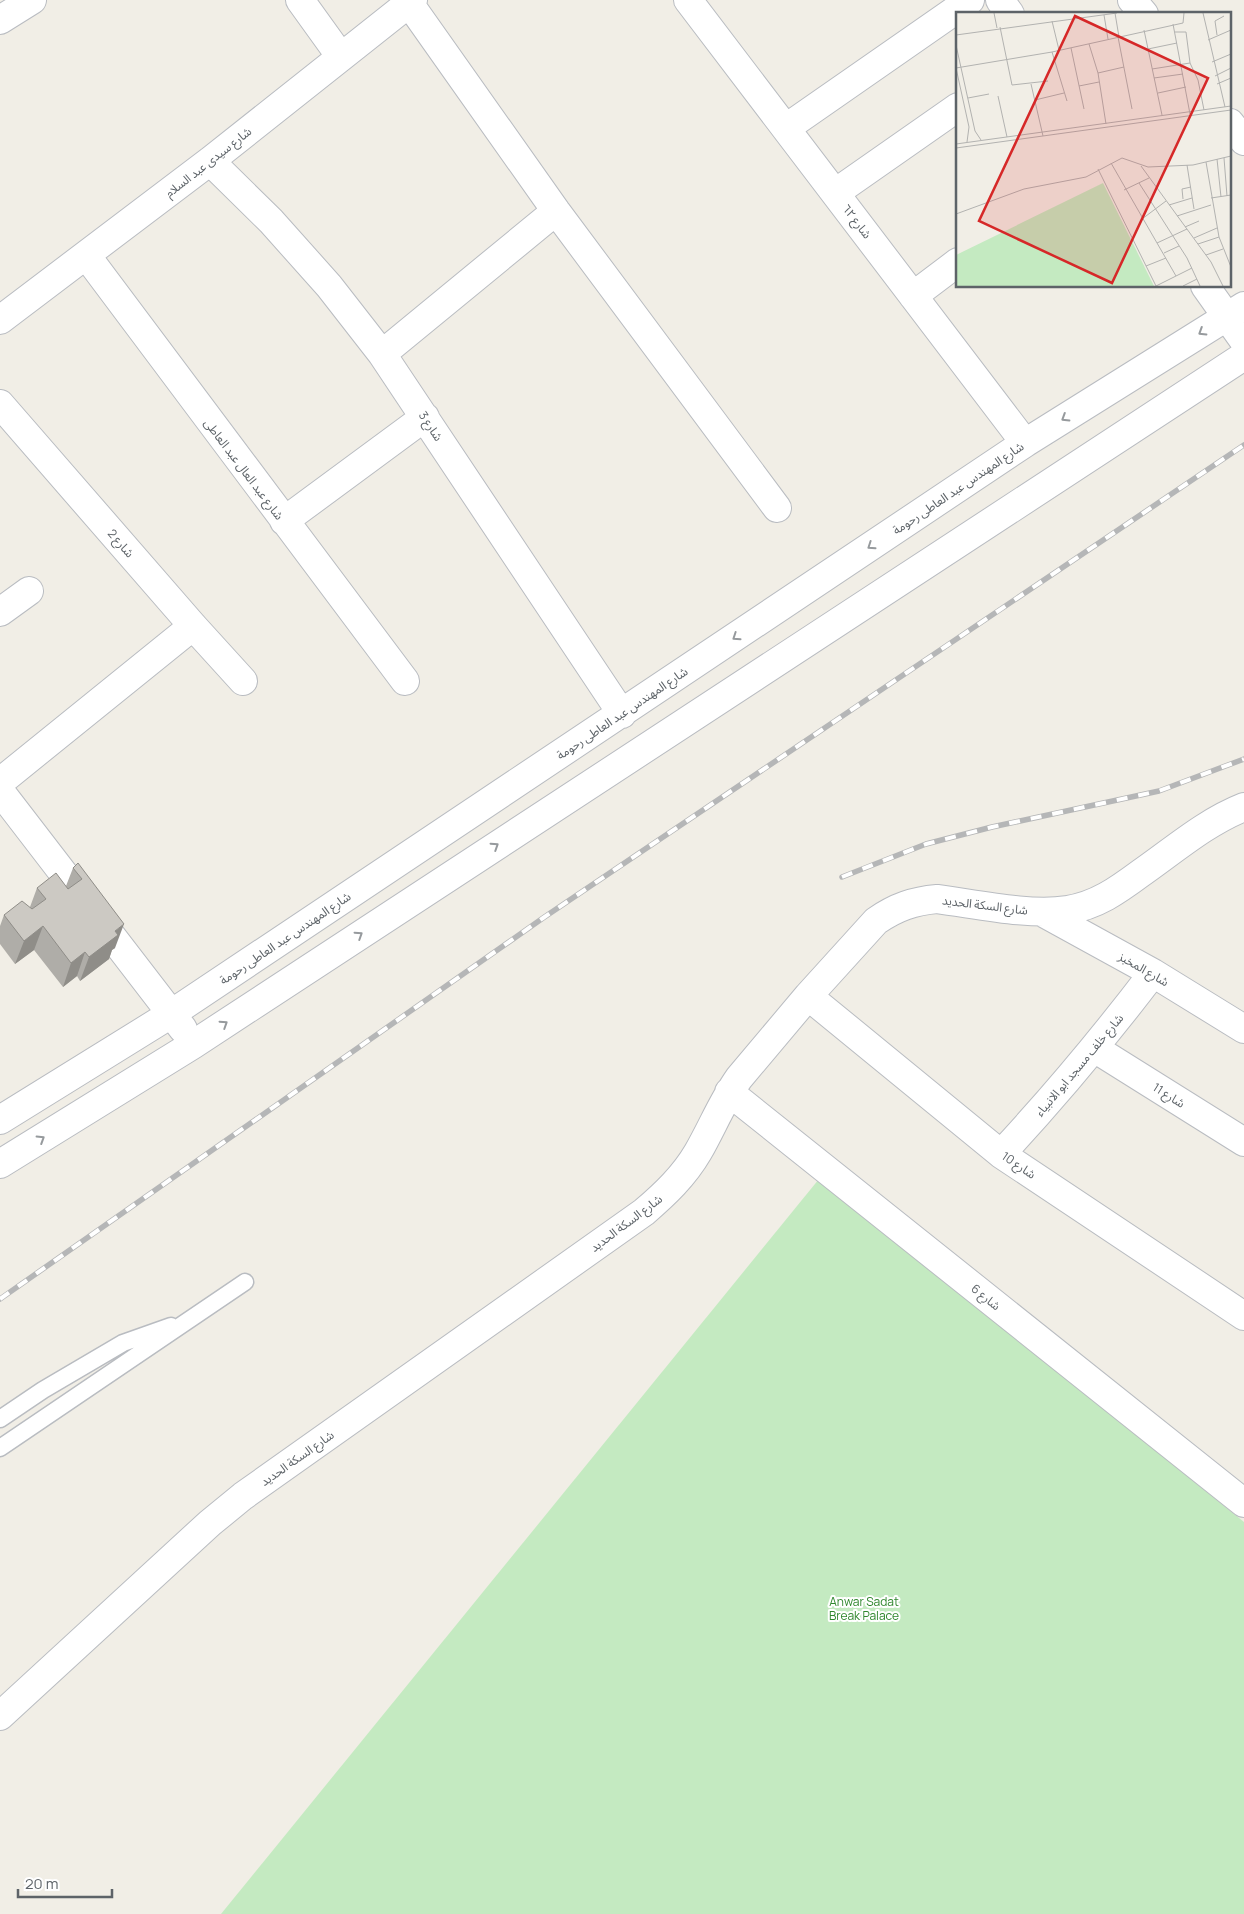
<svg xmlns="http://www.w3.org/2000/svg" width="1244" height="1914" font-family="Manrope,'Noto Sans Arabic',sans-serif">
<rect width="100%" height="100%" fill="#f1eee6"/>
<path fill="#c4eac1" d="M819 1179 1244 1522V1914H221Z"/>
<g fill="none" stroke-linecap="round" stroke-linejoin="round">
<defs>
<path id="lane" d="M0 1419 43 1390 123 1343 171 1326
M0 1448 245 1282"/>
<path id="street" d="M300 0 341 57
M688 0 1025 443
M1000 0 1010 14
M1132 0 1144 14
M409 3 556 211 777 508
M0 20 32 0
M1230 123 1244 141
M786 128 970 0
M210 161 271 221 329 286 382 354 622 714
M835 193 958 107
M86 255 405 681
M1205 286 1244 341
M913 296 958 262
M0 320 210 161 413 0
M382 354 556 211
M0 404 193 626 243 681
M284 521 425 417
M0 612 29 591
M0 782 193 626
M0 791 183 1029
M1042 912 1153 973 1244 1029
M808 996 1001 1154 1244 1316
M1094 1048 1244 1142
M729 1092 1244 1503
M0 1120 171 1014 1025 443 1244 306
M1001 1154C1055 1096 1105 1036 1153 973
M0 1164 194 1044 1244 356
M0 1716 210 1523 243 1496 644 1212C665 1194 684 1176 698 1152 712 1128 722 1102 739 1078L808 996 876 921C896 907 914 901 937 899 976 904 1030 916 1067 910 1096 906 1118 890 1141 873 1174 850 1206 822 1244 807"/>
</defs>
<use href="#lane" stroke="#b9bcc1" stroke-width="19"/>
<use href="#street" stroke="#b9bcc1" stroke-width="30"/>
<use href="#lane" stroke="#fff" stroke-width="16"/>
<use href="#street" stroke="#fff" stroke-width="28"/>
<defs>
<path id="rail" d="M842 877 926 844 992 827 1159 791 1244 759
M0 1299 543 918 1244 445"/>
</defs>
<use href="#rail" stroke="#b5b6b7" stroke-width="5.5"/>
<use href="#rail" stroke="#fff" stroke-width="4" stroke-dasharray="11" stroke-linecap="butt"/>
</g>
<path fill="#afada8" d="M78 863 115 948 112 950 109 959 80 981 77 976 63 987 34 950 15 964 0 944V926L4 915 30 907 37 888 66 886 73 868Z"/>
<path fill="#8f8d88" d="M124 924 115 948 112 950 109 959 80 981 89 957 115 931Z
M43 926 34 950 15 964 24 941Z
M85 952 77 976 63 987 71 963Z"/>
<path fill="#ccc9c3" stroke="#8f8d88" d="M78 863 124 924 115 931 118 935 89 957 85 952 71 963 43 926 24 941 4 915 22 901 32 909 46 899 37 888 56 873 68 889 82 879 73 868Z"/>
<defs><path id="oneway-chevron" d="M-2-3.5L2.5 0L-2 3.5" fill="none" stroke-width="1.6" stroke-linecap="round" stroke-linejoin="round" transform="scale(1.25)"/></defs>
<g stroke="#969a9d">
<use href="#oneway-chevron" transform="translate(1202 332) rotate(148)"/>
<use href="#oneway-chevron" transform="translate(1065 418) rotate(148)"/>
<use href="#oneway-chevron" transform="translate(871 546) rotate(146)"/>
<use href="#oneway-chevron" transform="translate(736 637) rotate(146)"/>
<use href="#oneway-chevron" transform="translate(495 846) rotate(-33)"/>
<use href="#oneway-chevron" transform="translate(359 935) rotate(-33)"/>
<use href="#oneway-chevron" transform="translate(224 1024) rotate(-33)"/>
<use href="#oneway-chevron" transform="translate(41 1139) rotate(-32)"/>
</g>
<g text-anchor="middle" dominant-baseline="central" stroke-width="4" stroke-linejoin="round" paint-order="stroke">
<g font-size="12" fill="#5d6368" stroke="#fff">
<text transform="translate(208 162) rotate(-38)">شارع سيدى عبد السلام</text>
<text transform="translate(857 221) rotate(53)">شارع ٦٢</text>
<text transform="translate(431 426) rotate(56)">شارع 3</text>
<text transform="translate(244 469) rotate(53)">شارع عبد العال عبد العاطى</text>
<text transform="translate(958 488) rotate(-34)">شارع المهندس عبد العاطى رحومة</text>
<text transform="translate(121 543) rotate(49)">شارع 2</text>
<text transform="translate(622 713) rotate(-34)">شارع المهندس عبد العاطى رحومة</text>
<text transform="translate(985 905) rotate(7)">شارع السكة الحديد</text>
<text transform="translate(285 938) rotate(-34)">شارع المهندس عبد العاطى رحومة</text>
<text transform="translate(1144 969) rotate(30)">شارع المخبز</text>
<text transform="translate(1079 1065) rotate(-50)">شارع خلف مسجد ابو الانبياء</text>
<text transform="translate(1169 1095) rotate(32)">شارع 11</text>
<text transform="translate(1019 1165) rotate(34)">شارع 10</text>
<text transform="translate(626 1223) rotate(-37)">شارع السكة الحديد</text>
<text transform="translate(986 1297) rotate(39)">شارع 6</text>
<text transform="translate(297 1458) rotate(-35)">شارع السكة الحديد</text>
</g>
<g font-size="12" fill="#30872e" stroke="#fff">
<text x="864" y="1601">Anwar Sadat<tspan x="864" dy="14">Break Palace</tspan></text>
</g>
</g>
<g transform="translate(956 12)">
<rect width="275" height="275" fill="#f1eee6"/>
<path d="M147 171 198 274H0V243Z" fill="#c4eac1"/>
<path fill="none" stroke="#b2b2b0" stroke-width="1" d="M38 1 41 16M159 1 163 25M247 1 269 95M148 3 152 27M96 9 103 38M217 12 234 102M44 15 56 73 92 69M188 18 206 103M219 20H230L234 51 242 68 248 98M0 23 161 1M261 23 259 9 268 4M162 25 176 97M252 28 275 18M133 32 142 61 150 112M0 33 19 119 25 128M115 36 128 97M192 37 221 31M96 40 111 89M256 50 275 42M0 56 96 40 227 11 228 1M0 56 13 115 11 130M196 57 234 51M142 61 168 55M259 64 275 56M198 66 227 62M75 72 87 124M261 72 275 66M123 74 143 70M202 81 230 75M42 84 51 125M12 86 33 82M79 88 108 81M0 132 275 94M0 136 275 98M268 146 271 184M261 147 265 185M250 150 263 225 275 255M155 151 220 264M231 153 238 197M185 154 255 250 267 274M142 157 200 274M183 171 231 246 244 274M168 178 193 166M255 186 275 183M227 187 226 177 235 175M213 193 236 186M0 202 68 177 130 165 166 146 192 155 237 153 275 144M221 204 255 193M186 207 210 189M229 215 243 209M238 226 261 216M201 231 231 217M242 232 263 225M208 241 223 234M250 243 267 237M190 254 210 246M200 274 236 256M227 274 241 267"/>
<path fill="#d62828" fill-opacity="0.15" stroke="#d62828" stroke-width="2.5" d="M119 4 252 66 156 271 23 209Z"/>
<rect width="275" height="275" fill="none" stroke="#5d6368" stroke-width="2.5"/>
</g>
<path d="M18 1889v8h94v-8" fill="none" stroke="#5d6368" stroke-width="2.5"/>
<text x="25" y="1889" font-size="15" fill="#5d6368" stroke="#ffffff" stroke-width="4" paint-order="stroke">20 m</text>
</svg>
